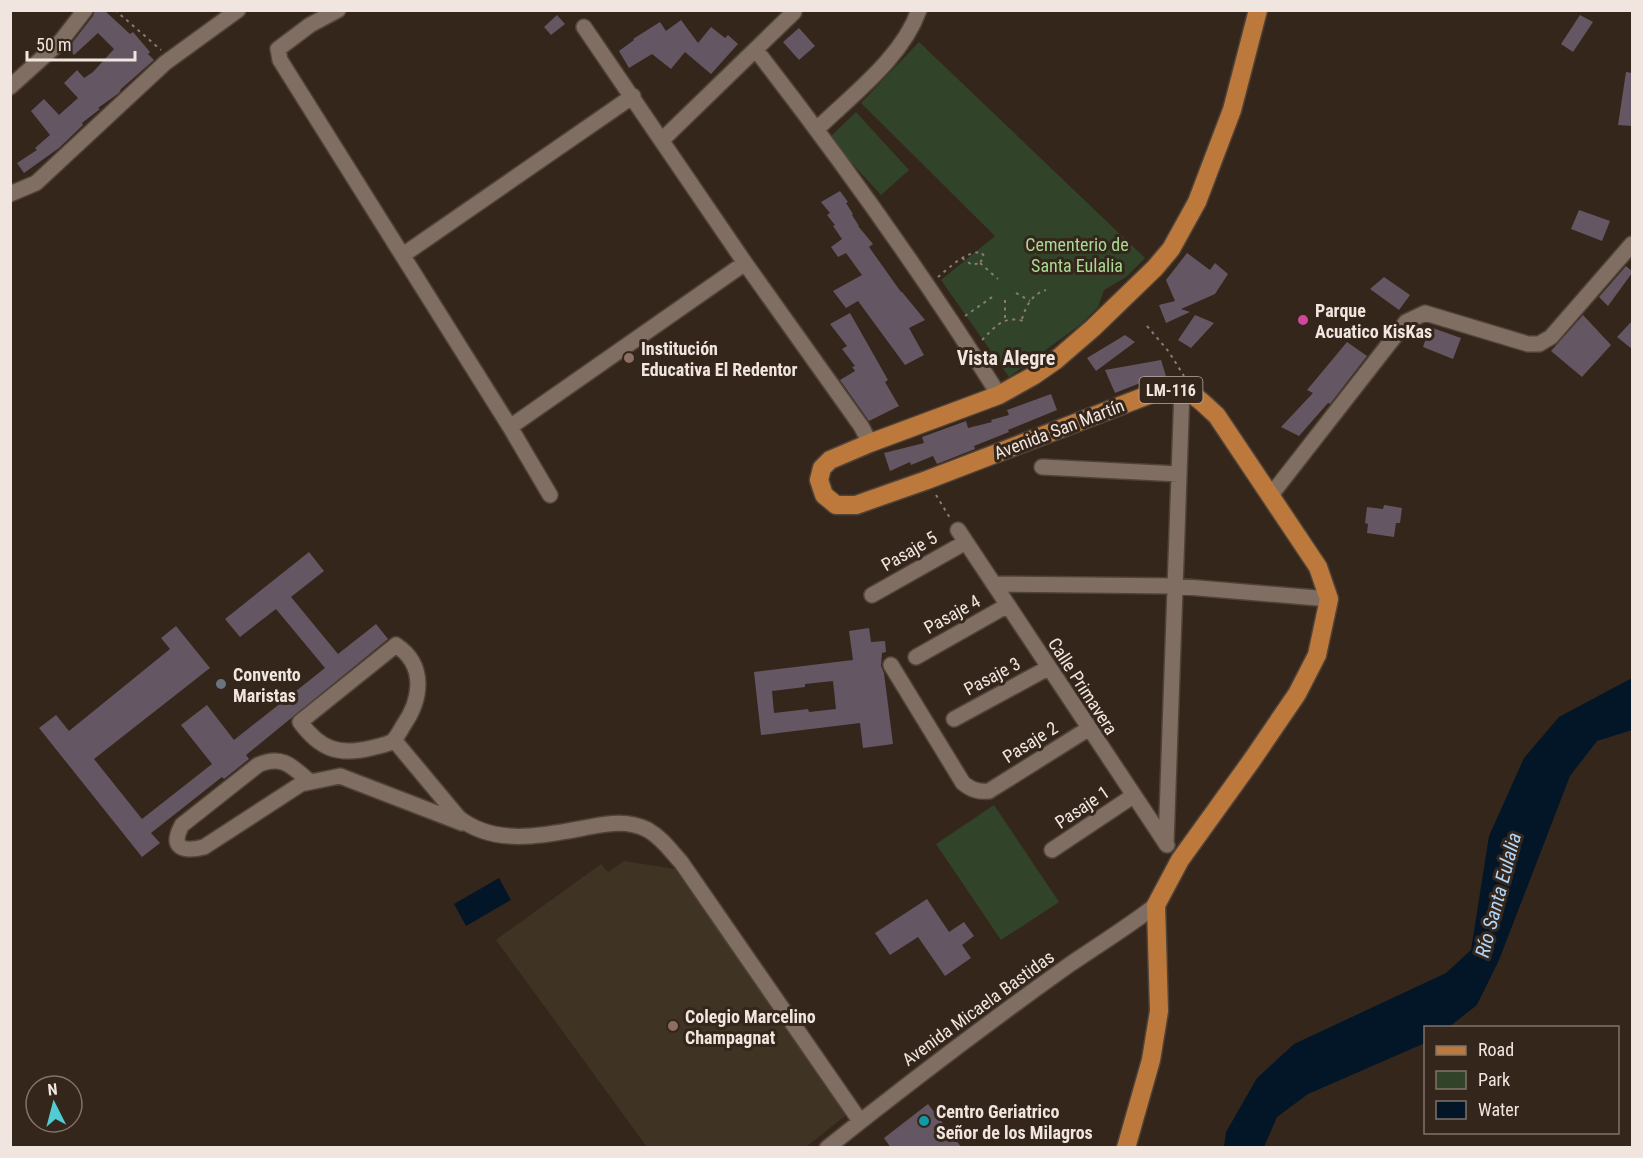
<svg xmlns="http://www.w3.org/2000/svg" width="1643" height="1158" font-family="'Roboto Condensed',sans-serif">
<rect width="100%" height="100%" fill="#35261b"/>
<path fill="#3f3324" d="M624 861 675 869 850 1112 806 1147H647L496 940 601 864 608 872Z"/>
<path fill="#31442a" d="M919 42 1145 258 1126 277 1104 290 1098 307 1081 324 1009 377 941 280 995 236 861 103Z
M856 112 909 170 881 195 829 138Z
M994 805 1059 902 1001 940 936 844Z"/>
<path fill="#021628" d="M1632 678V730L1597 741 1570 776 1499 960 1477 1005 1449 1027 1426 1028 1425 1043 1308 1094 1277 1117 1264 1147H1224L1226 1132 1257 1078 1294 1044 1446 973 1471 950 1489 836 1524 758 1559 717Z
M499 878 511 900 466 926 454 904Z"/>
<path fill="#655664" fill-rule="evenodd" d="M95 10H104L130 34 133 32 150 52 148 54 154 60 121 89 119 93 98 108 100 109 82 123 83 125 59 148 24 173 17 163 37 150 35 148 50 135 31 111 44 99 59 115 78 98 64 83 77 70 84 78 93 72 114 49 98 33 74 55 68 48 93 16Z
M557 15 565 24 551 35 544 27Z
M1580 15 1593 22 1573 52 1561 44Z
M681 20 698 43 711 27 725 38 728 35 738 44 711 74 685 52 671 69 652 54 629 68 619 51 634 40 633 39 660 22 666 31Z
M799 28 815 46 799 60 783 42Z
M1626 72 1632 73V126L1618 125Z
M840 191 848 202 846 203 853 214 852 215 859 226H858L873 244 869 247 901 292H902L925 320 909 328 924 355 905 365 858 301 846 308 833 291 862 275 846 253 838 257 831 247 842 239 833 226 835 225 827 215 830 213 821 202Z
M1579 210 1610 221 1602 241 1571 229Z
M1187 253 1210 270 1215 263 1228 274 1215 294 1181 309 1190 312 1166 323 1159 305 1175 301 1166 280Z
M1626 266 1632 271V273L1608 306 1599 297Z
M1384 277 1410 295 1399 310 1370 289Z
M850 313 888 380 885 382 899 406 869 421 840 380 855 371 852 367 855 366 842 349 847 346 830 324Z
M1195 315 1214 323 1191 348 1178 340Z
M1583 315 1611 345 1582 377 1551 351Z
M1632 321V349L1617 337Z
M1430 327 1461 338 1453 359 1423 347Z
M1125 335 1135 342 1096 371 1087 358Z
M1347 342 1367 356 1330 404 1328 403 1299 436 1281 427 1313 393 1307 390Z
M1161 360 1166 376 1155 381 1153 378 1115 393 1105 370Z
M1051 394 1057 410 1008 430 1009 432 974 446 975 449 937 464 933 456 911 465 910 462 890 471 884 453 924 443 922 437 966 421 968 428 992 422 991 420 1009 415 1007 410Z
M1384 505 1402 508 1400 523H1396L1394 537 1367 533 1368 524 1365 523 1367 507 1383 509Z
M309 552 324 571 291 597 338 654 376 624 388 639 246 755 249 759 224 779 222 777 151 833 160 843 142 857 39 728 56 715 69 731 170 649 161 638 176 626 210 668 94 759 142 819 212 764 181 725 207 705 234 740 325 668 276 609 240 637 225 619Z
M869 628 871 642 885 641 886 652 882 653 881 666 884 673 893 744 863 748 860 723 761 735 754 672 853 660 849 631ZM833 681 836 709 809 712 808 709 774 713 772 691 805 687V684Z
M927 899 949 932 964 922 974 936 962 945 971 958 945 976 918 937 890 955 875 933Z
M928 1104 962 1148H891L884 1138Z"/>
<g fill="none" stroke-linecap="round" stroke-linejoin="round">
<defs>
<path id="minor" d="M338 10 310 25 278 49 280 60 510 427 550 495
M584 27 745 263 861 426 870 443
M756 50C842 161 924 276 999 395
M10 87 61 41 85 10
M817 129C853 94 902 58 919 10
M662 140 794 12
M10 194 36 183 165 63 238 10
M403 255 633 96
M510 427 745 263
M1042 467 1179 474
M1271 495 1406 322 1425 313 1528 344H1539L1551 337 1632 244
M958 530 1167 845
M994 584 1175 586 1329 599
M872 595 966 542
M396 645C426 665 422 699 403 726 400 731 397 737 393 741 387 745 378 746 371 748 338 756 320 749 300 722Z
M916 657 1008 605
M891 665 963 783C972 790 978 792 989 791L1088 729
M954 719 1048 668
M394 740 459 818C496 847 547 835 589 827 609 823 629 820 648 830 662 838 671 851 681 862L860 1121
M310 782C293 767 282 754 258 765L182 825C169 849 184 852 204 847L301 784 340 776 462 823
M1166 844 1182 390
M1052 850 1133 796
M827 1148C906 1085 986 1024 1069 965 1098 945 1128 927 1156 905"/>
<path id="major" d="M1126 1148 1151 1060 1159 1011 1156 905 1180 860 1252 760 1297 694 1317 655 1329 599 1318 567 1217 416C1192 392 1187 386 1151 394L927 480 856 505H836L824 495 819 480 822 468 830 460 870 443 999 395 1033 376 1056 360 1093 328 1155 268 1171 249 1197 202 1232 110 1258 10"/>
</defs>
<use href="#minor" stroke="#4f4339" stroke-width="18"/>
<use href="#major" stroke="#4f4339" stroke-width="21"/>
<path stroke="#897c73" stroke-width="2" stroke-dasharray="3 4.5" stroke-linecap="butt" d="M115 10 161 50
M962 258 972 265 980 263
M980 263 998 279
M938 277C950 267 965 252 981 252L984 256 980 263
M1016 293 1030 301
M1005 300V321
M965 316 995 295
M1022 319C1026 306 1032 294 1046 290
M1147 326 1169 352 1184 376
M982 340C994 328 1003 315 1023 321
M936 495 950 518"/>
<use href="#minor" stroke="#7f6e61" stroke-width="15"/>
<use href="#major" stroke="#bd793b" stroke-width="18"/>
</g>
<circle fill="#d1479c" stroke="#35261b" stroke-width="2" cx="1303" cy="320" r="6"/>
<g fill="#8d6e63" stroke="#35261b" stroke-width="2">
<circle cx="629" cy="358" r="6"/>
<circle cx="673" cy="1026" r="6"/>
</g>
<circle fill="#6b7280" stroke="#35261b" stroke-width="2" cx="221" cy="684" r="6"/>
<circle fill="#0f9aa8" stroke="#35261b" stroke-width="2" cx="924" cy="1121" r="6"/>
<g text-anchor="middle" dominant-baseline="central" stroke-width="6" stroke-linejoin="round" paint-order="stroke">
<rect fill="#35261b" stroke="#b8aca4" stroke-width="1.5" x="1139.5" y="377" width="63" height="26" rx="4.5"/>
<g font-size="16" font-weight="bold" fill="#f0e6df">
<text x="1171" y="390">LM-116</text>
</g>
<g font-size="18" fill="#a8da95" stroke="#35261b">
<text x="1077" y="244">Cementerio de<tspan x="1077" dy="21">Santa Eulalia</tspan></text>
</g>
<g font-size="18" font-weight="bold" fill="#f0e6df" stroke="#35261b" text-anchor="start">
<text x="1315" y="310">Parque<tspan x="1315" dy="21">Acuatico KisKas</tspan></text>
<text x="641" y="348">Institución<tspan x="641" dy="21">Educativa El Redentor</tspan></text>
<text x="233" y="674">Convento<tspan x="233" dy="21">Maristas</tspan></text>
<text x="685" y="1016">Colegio Marcelino<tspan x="685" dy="21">Champagnat</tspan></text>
<text x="936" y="1111">Centro Geriatrico<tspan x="936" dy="21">Señor de los Milagros</tspan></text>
</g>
<g font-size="18" fill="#f0e6df" stroke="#35261b">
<text transform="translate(1059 429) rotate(-21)">Avenida San Martín</text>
<text transform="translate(909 551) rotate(-30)">Pasaje 5</text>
<text transform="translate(952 614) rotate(-29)">Pasaje 4</text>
<text transform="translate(992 676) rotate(-28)">Pasaje 3</text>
<text transform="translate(1083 686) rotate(57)">Calle Primavera</text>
<text transform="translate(1030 742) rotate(-32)">Pasaje 2</text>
<text transform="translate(1082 807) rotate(-34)">Pasaje 1</text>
<text transform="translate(978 1008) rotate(-36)">Avenida Micaela Bastidas</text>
</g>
<g font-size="20" font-weight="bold" fill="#f0e6df" stroke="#35261b">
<text x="1006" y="358">Vista Alegre</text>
</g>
<g font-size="20" font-style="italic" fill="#b0d6fa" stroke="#35261b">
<text transform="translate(1498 895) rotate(-75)">Río Santa Eulalia</text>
</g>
</g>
<rect width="1643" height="1158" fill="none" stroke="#f0e6df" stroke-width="24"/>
<rect x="1424" y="1026" width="195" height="108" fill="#35261b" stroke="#807369" stroke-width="1.5"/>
<rect x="1436" y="1046" width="30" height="9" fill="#bd793b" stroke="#807369" stroke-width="1.5"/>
<text x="1478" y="1056" font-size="18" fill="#f0e6df">Road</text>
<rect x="1436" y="1071" width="30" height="18" fill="#31442a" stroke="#807369" stroke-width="1.5"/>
<text x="1478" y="1086" font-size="18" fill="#f0e6df">Park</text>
<rect x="1436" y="1101" width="30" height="18" fill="#021628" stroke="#807369" stroke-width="1.5"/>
<text x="1478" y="1116" font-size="18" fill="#f0e6df">Water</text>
<g transform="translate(54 1104) rotate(354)"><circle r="28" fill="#35261b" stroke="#807369" stroke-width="1.5"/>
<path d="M0-4.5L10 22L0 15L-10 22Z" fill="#51ccd3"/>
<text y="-9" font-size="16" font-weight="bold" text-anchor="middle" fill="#f0e6df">N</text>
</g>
<path d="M27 51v9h108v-9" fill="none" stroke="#f0e6df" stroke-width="3"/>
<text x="36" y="51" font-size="18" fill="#f0e6df" stroke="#35261b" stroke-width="4.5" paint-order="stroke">50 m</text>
</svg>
